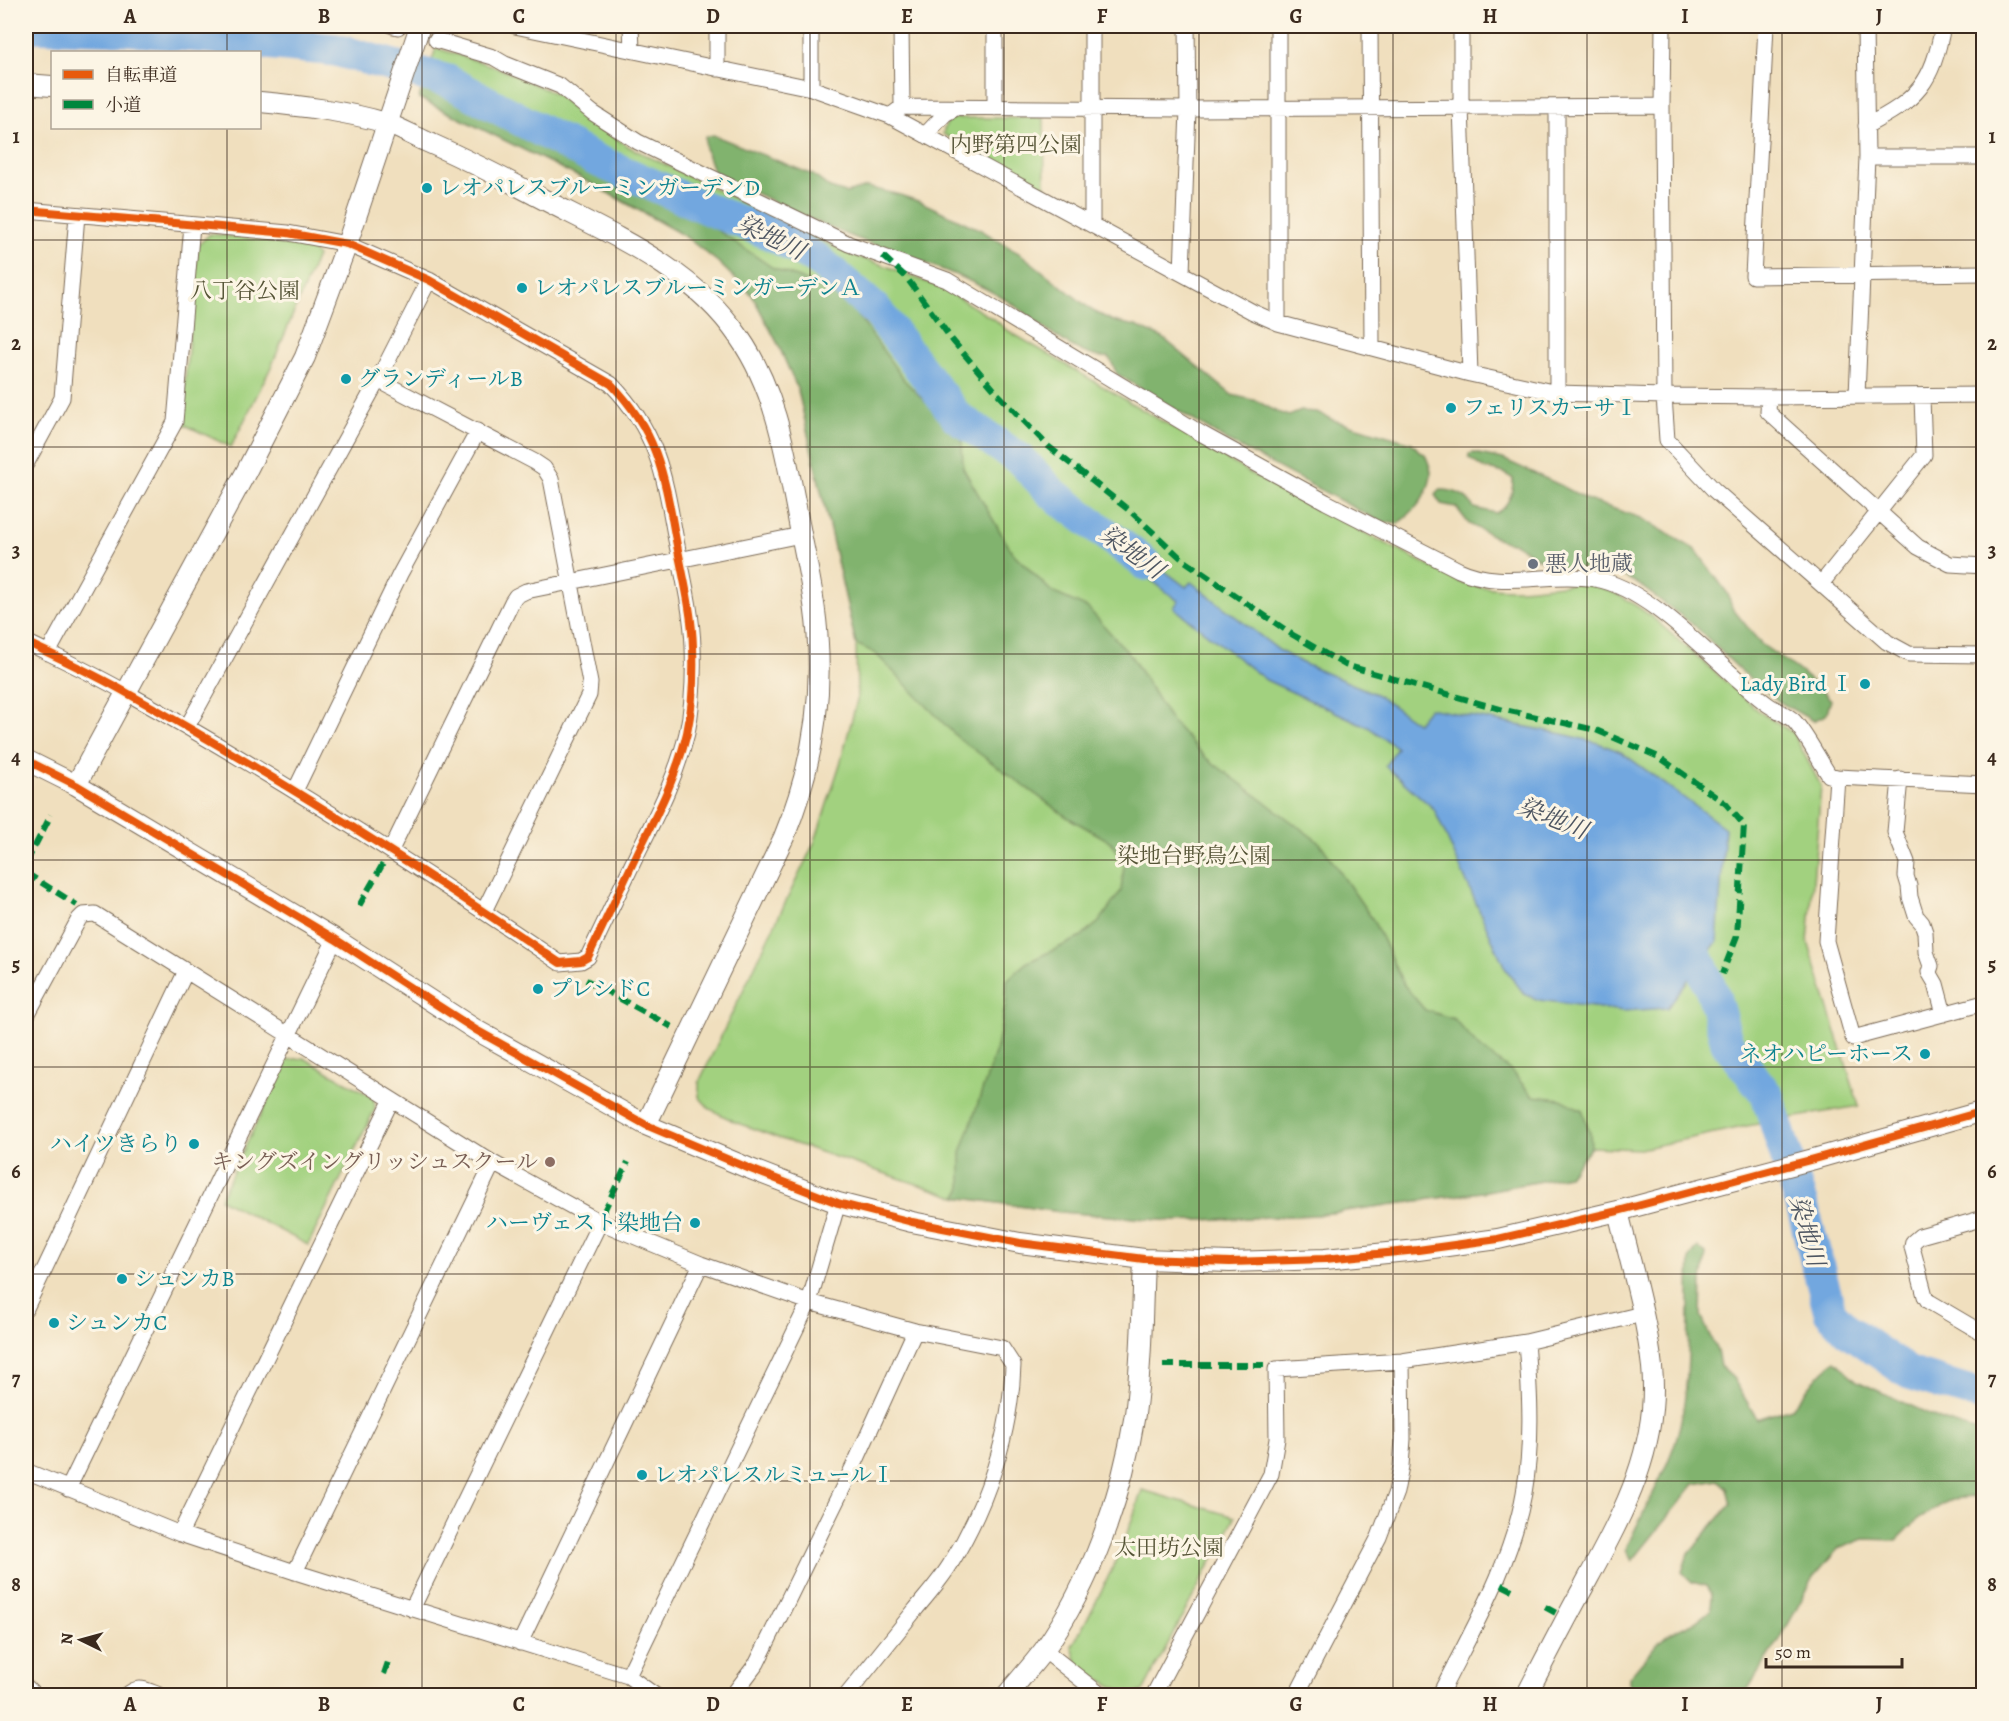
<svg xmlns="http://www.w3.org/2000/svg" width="2009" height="1721" font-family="Alegreya,'Noto Serif JP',serif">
<rect width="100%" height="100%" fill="#fcf5e5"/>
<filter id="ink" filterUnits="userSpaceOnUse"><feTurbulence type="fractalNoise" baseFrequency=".0167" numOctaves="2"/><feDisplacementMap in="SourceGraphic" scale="12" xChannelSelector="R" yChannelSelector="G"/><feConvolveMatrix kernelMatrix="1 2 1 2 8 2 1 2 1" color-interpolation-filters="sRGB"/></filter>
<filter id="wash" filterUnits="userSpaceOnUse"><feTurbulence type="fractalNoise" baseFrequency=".008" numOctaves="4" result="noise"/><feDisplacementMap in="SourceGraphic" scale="24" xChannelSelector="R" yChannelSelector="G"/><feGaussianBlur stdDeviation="1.35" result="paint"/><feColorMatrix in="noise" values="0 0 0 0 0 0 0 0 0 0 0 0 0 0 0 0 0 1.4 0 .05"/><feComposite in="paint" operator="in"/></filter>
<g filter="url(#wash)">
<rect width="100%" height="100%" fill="#f0dfbe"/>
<path fill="#a2d17f" stroke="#6e7e4e" stroke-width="1.5" d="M436 48 496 67 556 94 585 118 629 147 852 255 886 266 946 290 998 322 1005 329 1255 476 1460 582C1484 589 1509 590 1534 588 1554 586 1578 581 1598 587 1617 592 1635 605 1651 616L1761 713 1793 733 1821 786 1808 942 1859 1106 1747 1126 1640 1149 1591 1147 1568 1176 1481 1192 1316 1215 1173 1221 1061 1212 956 1197 784 1140 735 1122 710 1109 699 1097V1082L815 841 840 764 857 700 856 644 798 390 778 344 752 295 718 262 686 237 581 178 419 98Z
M956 118H1044L1045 191 943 134C945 126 946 120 956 118Z
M210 234 309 245 317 256 272 365 231 447 181 423 198 245Z
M304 1058 374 1098 375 1109 308 1245 220 1199 287 1060Z
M1142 1490 1235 1517 1143 1691 1129 1695 1078 1667 1072 1646C1101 1596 1125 1545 1142 1490Z"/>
<path fill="#81b36e" stroke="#5e6e46" stroke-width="1.5" d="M424 84 444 89 587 166 701 219 773 268 827 289 852 307 904 380 962 438 963 468 1012 552 1052 592 1088 608 1131 656 1170 719 1205 757 1320 843 1373 920 1404 985 1425 1010 1454 1019 1479 1047 1511 1071 1533 1096 1561 1099 1582 1110 1590 1133 1591 1147 1568 1176 1481 1192 1316 1215 1173 1221 1061 1212 956 1197 961 1190V1153L997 1047 1006 1002 1007 980 1026 963 1079 938 1099 922 1121 891 1124 865 1111 842 1067 817 958 738 875 653 856 644 798 390 778 344 752 295 718 262 686 237 658 220 581 178 419 98Z
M713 135 813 175 830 188 846 193 867 187 900 195 921 202 981 230 1022 255 1093 311 1113 321 1136 326 1163 338 1232 395 1257 401 1277 412 1289 416 1301 411 1317 412 1333 420 1412 443 1420 452 1425 454C1427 460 1431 467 1431 473 1430 496 1414 512 1397 524L1379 521 1228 441 1117 374 1109 357C1080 362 1036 319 1011 303 963 273 908 258 856 238 808 220 761 195 714 173L705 148V137Z
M1474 453 1503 459 1560 485 1588 500 1641 518 1696 550 1728 594 1732 608 1761 644 1797 669 1822 690 1831 700 1826 715 1813 721 1776 700 1740 670 1695 626 1638 584 1618 573 1571 567 1553 568 1516 544 1503 541 1469 524 1456 507 1441 504 1435 495 1439 490C1453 489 1468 495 1474 508L1496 513C1509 506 1513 494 1513 479L1504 473 1483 468 1469 458V454Z
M1698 1247 1706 1254 1702 1281 1701 1316 1717 1351 1720 1366 1733 1378 1757 1419 1792 1408 1818 1376 1835 1361 1857 1381 1942 1420 1983 1433V1496L1952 1499 1919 1518 1897 1540 1864 1539 1838 1549 1814 1577 1780 1639 1744 1695H1634L1629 1691V1677L1656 1645 1667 1635 1695 1622 1711 1610 1712 1594 1707 1586 1692 1582 1682 1572 1688 1554 1731 1504 1727 1488 1718 1480 1694 1484 1632 1561 1626 1549C1642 1512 1664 1478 1676 1440 1693 1386 1687 1315 1690 1258Z"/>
<path fill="#72a7df" stroke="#56687e" stroke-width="1.5" d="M1113 532 1186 587 1191 582 1280 651 1302 663 1376 694 1417 723 1429 708 1563 734 1598 743 1621 752 1725 828 1717 942 1667 1008 1623 1011 1539 1000 1524 994 1505 968 1434 809 1385 766 1397 748 1368 727 1266 680 1174 608 1178 601 1104 543Z"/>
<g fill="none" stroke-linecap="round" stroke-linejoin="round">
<path stroke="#72a7df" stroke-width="33" d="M27 26 126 29 336 50 448 81 596 160 708 209 773 235 817 259 877 311 957 417 1021 460 1052 493 1146 564
M1673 928 1699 961 1714 996 1727 1043 1767 1095 1803 1209 1830 1312 1847 1330 1909 1373 1984 1396"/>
</g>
</g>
<g filter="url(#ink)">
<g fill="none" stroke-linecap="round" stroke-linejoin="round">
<defs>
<path id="minor" d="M393 26 398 27
M515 26 811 88 890 116 1253 312 1278 323 1470 374 1557 393 1664 396 1769 397 1984 395
M631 26 632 50
M717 26V69
M901 26 902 107
M1092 26V225
M1370 26 1372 347
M1461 26V106L1470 374
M1766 26 1753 276 1984 273
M436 40 493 57 505 64 560 86 593 113 638 142 849 244 947 280 1202 434 1326 502 1459 570C1501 590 1550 571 1595 579 1653 588 1720 669 1767 704 1775 710 1787 714 1794 721 1806 734 1819 760 1829 775L1837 777
M811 88V26
M1662 106 1663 26
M995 108V26
M890 116 902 107 1188 109 1662 106 1664 396 1667 440 1714 490 1887 642 1909 654 1984 655
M1866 126C1918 99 1932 84 1943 26
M925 135 945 114 956 108
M1867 157H1984
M26 210 288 233 347 244 429 280 611 384C657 431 664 474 675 535 682 572 692 610 693 647 694 676 693 705 687 733 677 775 658 812 639 850 622 886 605 921 588 957L581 961 560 963C419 867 276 776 127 693 94 674 59 658 26 642
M1182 273 1188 109 1187 26
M1278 323V26
M378 380 535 462 544 468 551 479 590 683 589 695 484 911
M1557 393V107
M1857 396 1867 157 1865 26
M1769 397 1768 412 1918 547 1950 564 1984 566
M26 464 62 398 77 215
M1821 584 1924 455 1922 397
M48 653 175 422 192 225
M187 727 378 380 429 280
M1900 779 1895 832 1907 862 1906 876 1909 886 1910 897 1916 916 1922 923 1925 932 1926 952 1931 966 1929 972 1936 984 1944 1014
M1984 784 1837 777 1826 941 1853 1038 1984 1003
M295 791 400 574 478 431
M391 850 512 602 516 596 526 591 801 535
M26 1017 79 919 83 915 95 914 493 1163 600 1222 701 1264 809 1302 915 1331 1002 1348 1013 1365C1011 1433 987 1505 951 1563 941 1580 927 1595 915 1610 892 1639 869 1667 846 1696
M1984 1218 1920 1236 1913 1242 1912 1247 1925 1296 1928 1301 1984 1334
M26 1308 186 971
M26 1471 180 1534 295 1572 628 1676 656 1696
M68 1489 335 939
M180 1534 391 1101
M295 1572 493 1163
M412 1609 600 1222
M520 1643 701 1264
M1044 1650 1102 1696
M628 1676 809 1302 838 1203
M126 1696C139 1683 147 1691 162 1696
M732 1696 757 1663 856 1461 915 1331
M1153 1696 1271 1474 1277 1439 1276 1369 1402 1361 1526 1342 1642 1314
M1296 1696 1379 1537 1396 1492 1401 1466 1403 1439 1402 1361
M1439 1696C1472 1630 1511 1566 1524 1493 1533 1443 1530 1392 1526 1342"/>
<path id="tertiary" d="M26 84 52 86
M260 102C302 106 345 111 386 123 399 128 412 135 425 141 462 157 499 176 535 195 607 233 691 266 739 337 774 387 785 449 796 507 804 553 816 598 818 644 822 711 809 776 784 837L646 1125
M26 760 76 785 335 939 476 1030 646 1125 748 1168 838 1203 912 1222 1020 1243 1144 1259 1230 1262 1325 1259 1418 1250 1498 1239 1618 1211 1814 1159 1984 1111
M76 785 246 472 305 357 347 244 420 26
M26 1690 32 1696
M1006 1696C1019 1680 1032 1666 1044 1650 1092 1582 1122 1496 1135 1414 1142 1363 1142 1310 1144 1259
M1526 1696C1545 1659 1564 1622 1584 1586 1621 1517 1660 1449 1652 1367 1646 1314 1630 1262 1618 1211"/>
</defs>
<use href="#minor" stroke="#7a6956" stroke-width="17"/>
<use href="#tertiary" stroke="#7a6956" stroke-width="22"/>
<use href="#minor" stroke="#fff" stroke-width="15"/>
<use href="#tertiary" stroke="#fff" stroke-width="20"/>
<path stroke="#00873e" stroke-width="6" stroke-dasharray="12 6" stroke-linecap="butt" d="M883 256 906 277 953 341 998 394 1048 446 1130 511 1182 559 1293 635 1345 665 1500 709 1596 730 1659 757 1726 804 1744 825 1737 936 1722 974
M26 863 51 815
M26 873 77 905
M359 906 385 860
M586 980 672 1027
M603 1213 628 1162
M1163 1365H1264
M1502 1585 1512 1590
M1545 1607 1556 1613
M384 1674 388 1662"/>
<defs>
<path id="cycleway" d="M26 210 288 233 347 244 429 280 611 384C657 431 664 474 675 535 682 572 692 610 693 647 694 676 693 705 687 733 677 775 658 812 639 850 622 886 605 921 588 957L581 961 560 963C419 867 276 776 127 693 94 674 59 658 26 642
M26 760 76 785 335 939 476 1030 646 1125 748 1168 838 1203 912 1222 1020 1243 1144 1259 1230 1262 1325 1259 1418 1250 1498 1239 1618 1211 1814 1159 1984 1111"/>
</defs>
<use href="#cycleway" stroke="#fcf5e5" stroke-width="11"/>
<use href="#cycleway" stroke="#e8590c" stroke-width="8"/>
</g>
</g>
<path fill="none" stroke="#3b2a1e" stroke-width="1.5" stroke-opacity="0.55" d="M227 26V52M422 26V1696M616 26V1696M810 26V1696M1004 26V1696M1199 26V1696M1393 26V1696M1587 26V1696M1782 26V1696M227 128V1696M26 240H1984M26 447H1984M26 654H1984M26 860H1984M26 1067H1984M26 1274H1984M26 1481H1984"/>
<g fill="#0f9aa8" stroke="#fcf5e5" stroke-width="2">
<circle cx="427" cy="188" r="6"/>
<circle cx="522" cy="288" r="6"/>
<circle cx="346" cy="379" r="6"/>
<circle cx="1451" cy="408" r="6"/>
<circle cx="1865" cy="684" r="6"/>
<circle cx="538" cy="989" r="6"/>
<circle cx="1925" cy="1054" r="6"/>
<circle cx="194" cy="1144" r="6"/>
<circle cx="695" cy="1223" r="6"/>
<circle cx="122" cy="1279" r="6"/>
<circle cx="54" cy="1323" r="6"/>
<circle cx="642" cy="1475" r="6"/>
</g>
<circle fill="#6b7280" stroke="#fcf5e5" stroke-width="2" cx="1533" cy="564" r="6"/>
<circle fill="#8d6e63" stroke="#fcf5e5" stroke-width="2" cx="550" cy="1162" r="6"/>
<g text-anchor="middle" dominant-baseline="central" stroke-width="6" stroke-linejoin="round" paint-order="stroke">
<g font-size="22" fill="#555436" stroke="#fcf5e5">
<text x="1016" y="145">内野第四公園</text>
<text x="245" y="291">八丁谷公園</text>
<text x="1194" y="856">染地台野鳥公園</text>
<text x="1169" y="1548">太田坊公園</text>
</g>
<g font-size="22" fill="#0d838f" stroke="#fcf5e5" text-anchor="start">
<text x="439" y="188">レオパレスブルーミンガーデンD</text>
<text x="534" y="288">レオパレスブルーミンガーデンＡ</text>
<text x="358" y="379">グランディールB</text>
<text x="1463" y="408">フェリスカーサⅠ</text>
<text x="1853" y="684" text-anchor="end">Lady Bird Ⅰ</text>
<text x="550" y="989">プレシドC</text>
<text x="1913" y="1054" text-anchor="end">ネオハピーホース</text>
<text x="182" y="1144" text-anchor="end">ハイツきらり</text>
<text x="683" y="1223" text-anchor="end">ハーヴェスト染地台</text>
<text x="134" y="1279">シュンカB</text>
<text x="66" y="1323">シュンカC</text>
<text x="654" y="1475">レオパレスルミュールⅠ</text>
</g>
<g font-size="22" fill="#5b616d" stroke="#fcf5e5" text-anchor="start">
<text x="1545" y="564">悪人地蔵</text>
</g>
<g font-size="22" fill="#785e54" stroke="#fcf5e5" text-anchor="end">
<text x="538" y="1162">キングズイングリッシュスクール</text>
</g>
<g font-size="24" font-style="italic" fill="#4e5662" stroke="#fcf5e5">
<text transform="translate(771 237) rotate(26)">染地川</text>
<text transform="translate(1132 552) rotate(36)">染地川</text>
<text transform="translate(1553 818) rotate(22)">染地川</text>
<text transform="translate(1807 1231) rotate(74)">染地川</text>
</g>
</g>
<rect width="2009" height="1721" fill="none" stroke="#fcf5e5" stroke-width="66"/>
<rect x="51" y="51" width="210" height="78" fill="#fcf5e5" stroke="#afa495" stroke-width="1.5"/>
<rect x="63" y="70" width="30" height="9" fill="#e8590c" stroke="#afa495" stroke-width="1.5"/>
<text x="105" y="81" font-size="18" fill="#3b2a1e">自転車道</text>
<rect x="63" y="100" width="30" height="9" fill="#00873e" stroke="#afa495" stroke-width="1.5"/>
<text x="105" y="111" font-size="18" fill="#3b2a1e">小道</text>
<g transform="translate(81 1640) rotate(275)" stroke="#fcf5e5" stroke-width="4.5" paint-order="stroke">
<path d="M0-4.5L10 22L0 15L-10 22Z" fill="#3b2a1e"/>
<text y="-9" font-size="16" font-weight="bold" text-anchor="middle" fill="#3b2a1e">N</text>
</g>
<path d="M1766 1658v9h136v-9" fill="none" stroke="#3b2a1e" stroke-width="3"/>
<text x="1775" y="1658" font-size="18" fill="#3b2a1e" stroke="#fcf5e5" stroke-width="4.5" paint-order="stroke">50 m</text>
<rect x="33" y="33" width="1943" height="1655" fill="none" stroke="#3b2a1e" stroke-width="2"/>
<g font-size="20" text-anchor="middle" font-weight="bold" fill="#3b2a1e">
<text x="130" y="23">A</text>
<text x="324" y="23">B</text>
<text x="519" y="23">C</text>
<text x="713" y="23">D</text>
<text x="907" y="23">E</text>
<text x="1102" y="23">F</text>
<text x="1296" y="23">G</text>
<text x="1490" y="23">H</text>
<text x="1685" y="23">I</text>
<text x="1879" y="23">J</text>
<text x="16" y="143">1</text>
<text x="1992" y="143">1</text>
<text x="16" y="350">2</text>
<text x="1992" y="350">2</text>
<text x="16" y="557">3</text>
<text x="1992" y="557">3</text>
<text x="16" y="764">4</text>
<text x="1992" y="764">4</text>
<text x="16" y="971">5</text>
<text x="1992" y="971">5</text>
<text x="16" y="1178">6</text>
<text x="1992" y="1178">6</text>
<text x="16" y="1385">7</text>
<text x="1992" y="1385">7</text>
<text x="16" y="1591">8</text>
<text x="1992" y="1591">8</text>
<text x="130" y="1711">A</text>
<text x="324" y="1711">B</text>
<text x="519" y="1711">C</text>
<text x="713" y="1711">D</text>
<text x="907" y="1711">E</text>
<text x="1102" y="1711">F</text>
<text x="1296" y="1711">G</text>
<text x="1490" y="1711">H</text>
<text x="1685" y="1711">I</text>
<text x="1879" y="1711">J</text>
</g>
</svg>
